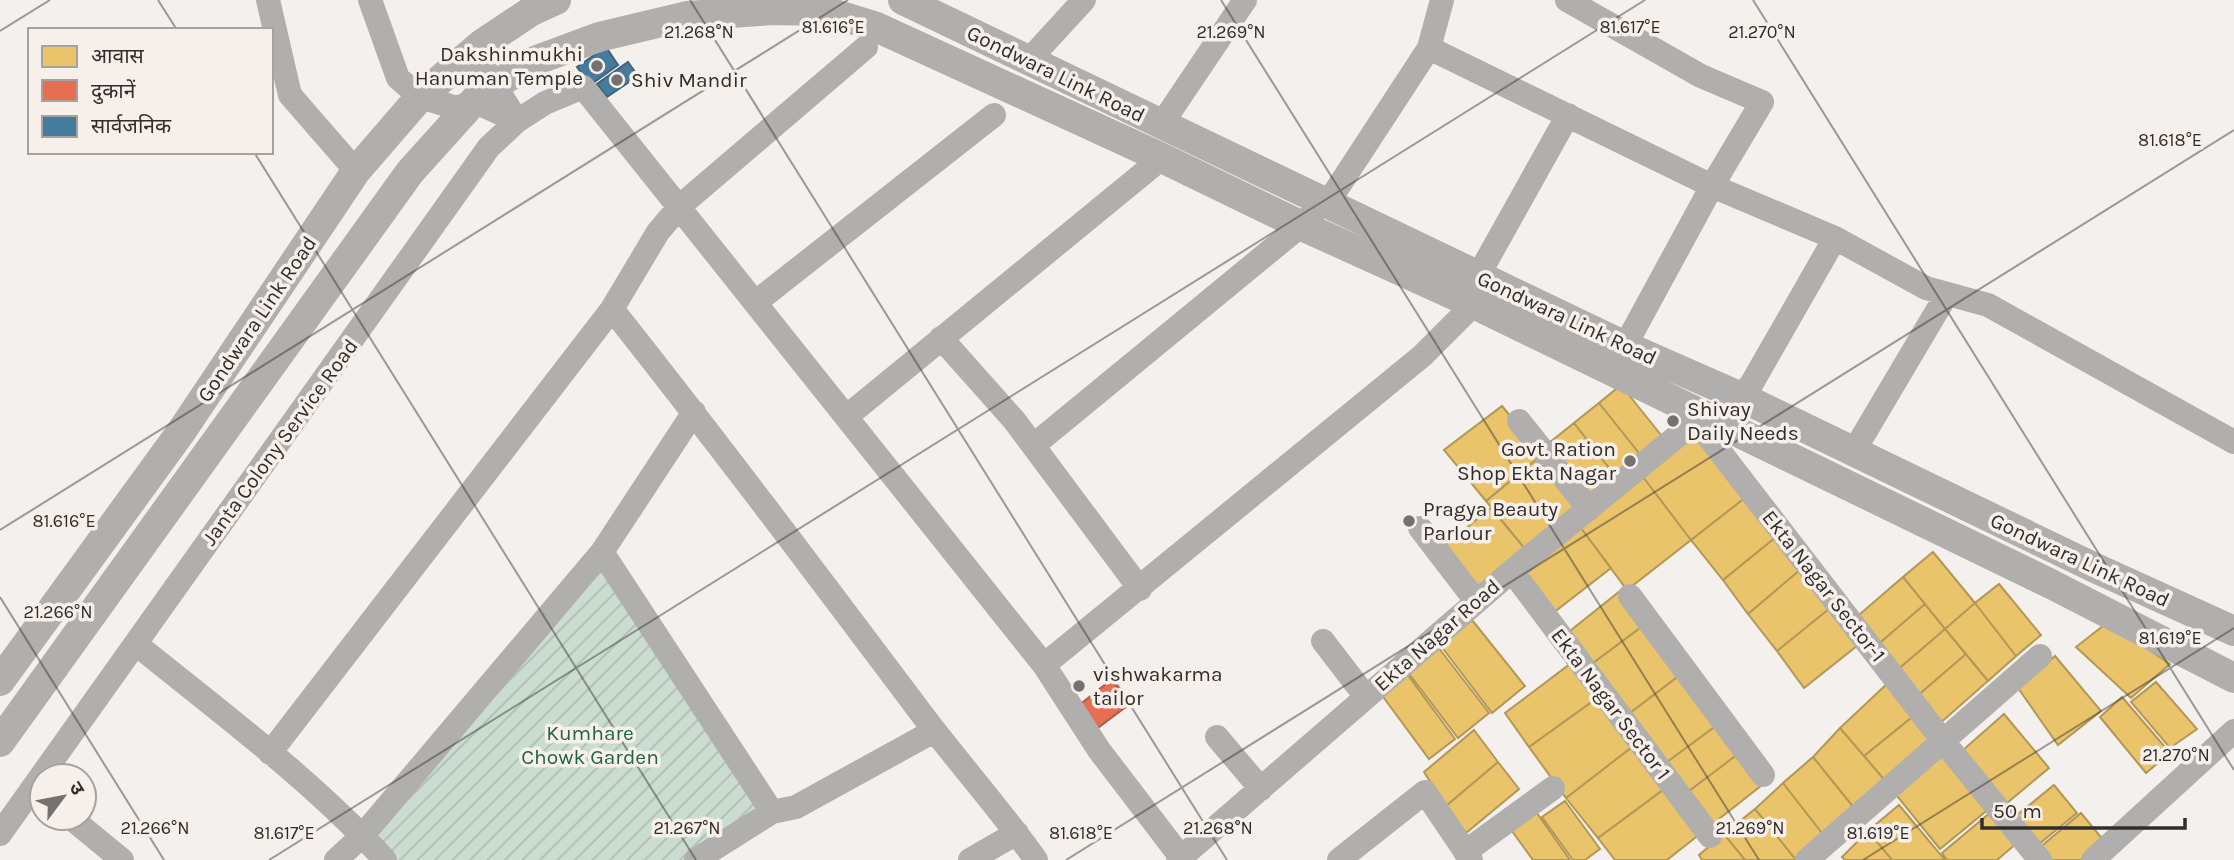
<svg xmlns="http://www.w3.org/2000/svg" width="2234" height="860" font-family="Karla,'Noto Sans Devanagari',sans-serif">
<defs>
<pattern id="garden-furrows" width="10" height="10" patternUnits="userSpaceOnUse" patternTransform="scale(1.75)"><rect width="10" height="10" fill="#cbdcd0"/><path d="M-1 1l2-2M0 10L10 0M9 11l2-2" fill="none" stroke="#afbdb3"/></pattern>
</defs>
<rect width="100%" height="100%" fill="#f3f0ed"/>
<path fill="url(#garden-furrows)" d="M602 552 772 812 696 860H385L363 835Z"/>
<path fill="#e9c46a" stroke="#b29757" stroke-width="2" d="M1621 385 1665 440 1643 458 1599 403Z
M1599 403 1643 458 1617 478 1574 423Z
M1502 406 1542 455 1486 501 1444 450Z
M1574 423 1617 478 1587 502 1544 447Z
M1694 431 1746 497 1691 540 1640 473Z
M1542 455 1583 505 1526 550 1486 501Z
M1640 473 1691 540 1627 590 1578 524Z
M1746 497 1776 537 1723 580 1691 540Z
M1491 508 1526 550 1475 593 1440 549Z
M1578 524 1611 568 1553 613 1519 570Z
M1776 537 1801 569 1748 614 1723 580Z
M1933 552 1975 603 1945 629 1903 577Z
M1801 569 1830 608 1777 651 1748 614Z
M1903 577 1925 604 1875 647 1853 620Z
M1999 584 2041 635 2016 656 1975 603Z
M1620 591 1644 625 1589 666 1565 635Z
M1975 603 2016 656 1988 681 1945 629Z
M1925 604 1945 629 1895 672 1875 647Z
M1830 608 1858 645 1804 688 1777 651Z
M1472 620 1525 686 1492 713 1441 646Z
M2108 622 2170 664 2131 698 2076 647Z
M1644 625 1680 675 1626 716 1589 666Z
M1945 629 1966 654 1916 697 1895 672Z
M1438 647 1489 713 1458 738 1407 671Z
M1966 654 1988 681 1938 725 1916 697Z
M2055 656 2101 711 2058 745 2018 688Z
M1574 661 1600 696 1529 747 1505 713Z
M1407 674 1455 739 1429 759 1381 694Z
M1680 675 1717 725 1663 765 1626 716Z
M1890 681 1916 714 1864 756 1840 728Z
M2156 682 2197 729 2170 748 2131 702Z
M1600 696 1636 744 1566 798 1529 747Z
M2122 697 2170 753 2146 773 2100 717Z
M1916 714 1940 745 1888 784 1864 756Z
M2004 714 2049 768 2007 803 1963 750Z
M1717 725 1738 754 1685 794 1663 765Z
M1840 728 1888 784 1855 809 1813 757Z
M1474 730 1498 762 1446 806 1424 772Z
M1636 744 1667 787 1598 838 1566 798Z
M1943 749 1991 807 1940 849 1893 791Z
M1738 754 1762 785 1710 826 1685 794Z
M1813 757 1855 809 1825 837 1783 783Z
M1498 762 1519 789 1466 833 1446 806Z
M1783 783 1825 837 1796 860 1755 809Z
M2054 785 2077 813 2034 848 2011 820Z
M1667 787 1701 833 1667 860H1615L1598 838Z
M1565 801 1600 849 1585 860H1573L1542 817Z
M1899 805 1945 860H1892L1868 831Z
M1534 809 1570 860H1533L1509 827Z
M1755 809 1796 860H1745L1724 834Z
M1991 812 2017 843 1997 860H1947L1942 853Z
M2081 813 2104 841 2082 860H2047L2038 849Z
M1868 831 1892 860H1845L1842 857Z
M1724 834 1745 860H1702L1699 855Z"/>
<path fill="#e76f51" stroke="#b05c46" stroke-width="2" d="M1111 680 1131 703 1091 733 1073 710Z"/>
<path fill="#457b9d" stroke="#3f647b" stroke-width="2" d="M606 47 618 65 590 85 577 67Z
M628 62 638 76 607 97 597 84Z"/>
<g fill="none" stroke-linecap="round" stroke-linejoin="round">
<path stroke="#b1afad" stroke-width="24" d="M268 0 290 95 356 171
M370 0 398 78 420 97 457 108 474 101 517 121 545 103 583 87 1044 665 1099 750 1183 860
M1567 0 1701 76 1762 102 1712 186 1835 238 1926 288 1988 305 2234 442
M1429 48 1712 186 1625 346
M1028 61 1084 0
M1161 125 1245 0
M1478 276 1568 115
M756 302 994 115
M612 309C715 439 815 572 915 705 954 758 998 806 1036 860
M941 338 1014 420 1140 589
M1741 397 1752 383 1835 238
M846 417 1162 158
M1519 421 1589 509
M1704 431 1943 741 2040 860
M1034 445 1304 223 1323 202 1331 198 1429 48 1442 0
M1854 451 1947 294
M1420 528 1476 601
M602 552 772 812
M1512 571 1710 836
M1630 596 1763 775
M1323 641 1366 697
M136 644C220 712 312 780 385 860
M1044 665 1422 356 1474 304
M1217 737 1261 789
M270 753 612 309 658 232 680 206 866 47
M71 818 122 860
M0 834 489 147 517 121 474 51
M1465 852 1553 788
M336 860 363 835 602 552 694 412
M696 860 772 812 796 807 934 731
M970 860 1017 833
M1178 860 1512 571 1702 416
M1339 860 1425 792 1471 860
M1807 860 2040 656
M2093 860 2234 731"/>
<path stroke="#b1afad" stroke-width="30" d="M903 0 1625 346 1741 397 2093 567 2234 631
M0 681 181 432 356 171 420 97 482 44 530 12 556 0
M0 742 410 172 474 101 483 92 537 60 599 37 687 16 773 10 825 11 874 26 1162 158 1300 225 1474 304 2051 584 2234 678"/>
</g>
<path fill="none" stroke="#302e2c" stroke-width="2" stroke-opacity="0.45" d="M158 0 177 30M690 0 1227 860M1221 0 1759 860M1753 0 2234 770M0 31 50 0M254 152 696 860M0 530 848 0M0 597 164 860M269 860 1645 0M1066 860 2234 130M1863 860 2234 628"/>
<g fill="#747270" stroke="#f6efea" stroke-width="2.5">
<circle cx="597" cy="66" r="7"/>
<circle cx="617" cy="80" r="7"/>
<circle cx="1673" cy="421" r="7"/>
<circle cx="1630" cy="461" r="7"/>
<circle cx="1409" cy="521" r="7"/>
<circle cx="1079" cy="686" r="7"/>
</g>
<g text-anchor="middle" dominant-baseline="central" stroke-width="7" stroke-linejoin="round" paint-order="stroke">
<g font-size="21" fill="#302e2c" stroke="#f6efea" text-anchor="start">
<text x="583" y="54" text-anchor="end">Dakshinmukhi<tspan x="583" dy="24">Hanuman Temple</tspan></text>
<text x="631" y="80">Shiv Mandir</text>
<text x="1687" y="409">Shivay<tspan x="1687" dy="24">Daily Needs</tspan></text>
<text x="1616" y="449" text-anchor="end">Govt. Ration<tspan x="1616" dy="24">Shop Ekta Nagar</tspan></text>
<text x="1423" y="509">Pragya Beauty<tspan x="1423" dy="24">Parlour</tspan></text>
<text x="1093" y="674">vishwakarma<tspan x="1093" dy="24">tailor</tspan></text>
</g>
<g font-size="21" fill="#302e2c" stroke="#f6efea">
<text transform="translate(1056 74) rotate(26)">Gondwara Link Road</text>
<text transform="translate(1567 318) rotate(25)">Gondwara Link Road</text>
<text transform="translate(257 319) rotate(-56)">Gondwara Link Road</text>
<text transform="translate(280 442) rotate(-54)">Janta Colony Service Road</text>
<text transform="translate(2080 560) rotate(25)">Gondwara Link Road</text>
<text transform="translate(1824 586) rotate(52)">Ekta Nagar Sector-1</text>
<text transform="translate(1437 635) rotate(-41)">Ekta Nagar Road</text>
<text transform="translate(1611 704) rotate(53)">Ekta Nagar Sector 1</text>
</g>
<g font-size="21" fill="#206444" stroke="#f6efea">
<text x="590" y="733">Kumhare<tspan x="590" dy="24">Chowk Garden</tspan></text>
</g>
</g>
<g font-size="18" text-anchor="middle" fill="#302e2c" stroke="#f6efea" stroke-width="7" stroke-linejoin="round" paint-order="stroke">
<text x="833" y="33">81.616°E</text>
<text x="1630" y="33">81.617°E</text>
<text x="1762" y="38">21.270°N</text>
<text x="699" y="38">21.268°N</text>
<text x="1231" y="38">21.269°N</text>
<text x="2170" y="146">81.618°E</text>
<text x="64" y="527">81.616°E</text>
<text x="58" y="618">21.266°N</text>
<text x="2170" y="644">81.619°E</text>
<text x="2176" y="761">21.270°N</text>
<text x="155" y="834">21.266°N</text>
<text x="687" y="834">21.267°N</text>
<text x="1218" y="834">21.268°N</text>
<text x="1750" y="834">21.269°N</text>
<text x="284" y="839">81.617°E</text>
<text x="1081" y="839">81.618°E</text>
<text x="1878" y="839">81.619°E</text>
</g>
<rect x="28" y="28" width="245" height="126" fill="#f6efea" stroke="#a7a29e" stroke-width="2"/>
<rect x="42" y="46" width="35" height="21" fill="#e9c46a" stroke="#a7a29e" stroke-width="2"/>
<text x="91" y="63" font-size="21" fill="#302e2c">आवास</text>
<rect x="42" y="80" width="35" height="21" fill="#e76f51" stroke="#a7a29e" stroke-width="2"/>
<text x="91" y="98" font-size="21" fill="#302e2c">दुकानें</text>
<rect x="42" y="116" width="35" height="21" fill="#457b9d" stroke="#a7a29e" stroke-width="2"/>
<text x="91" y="133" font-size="21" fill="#302e2c">सार्वजनिक</text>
<g transform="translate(63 797) rotate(58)"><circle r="33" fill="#f6efea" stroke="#a7a29e" stroke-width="2"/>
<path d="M0-5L12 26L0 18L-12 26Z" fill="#747270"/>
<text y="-10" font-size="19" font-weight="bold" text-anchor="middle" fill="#302e2c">उ</text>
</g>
<path d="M1982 818v10h203v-10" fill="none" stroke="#302e2c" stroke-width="3.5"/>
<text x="1993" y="818" font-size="21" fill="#302e2c" stroke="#f6efea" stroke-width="5" paint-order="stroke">50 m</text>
</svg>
